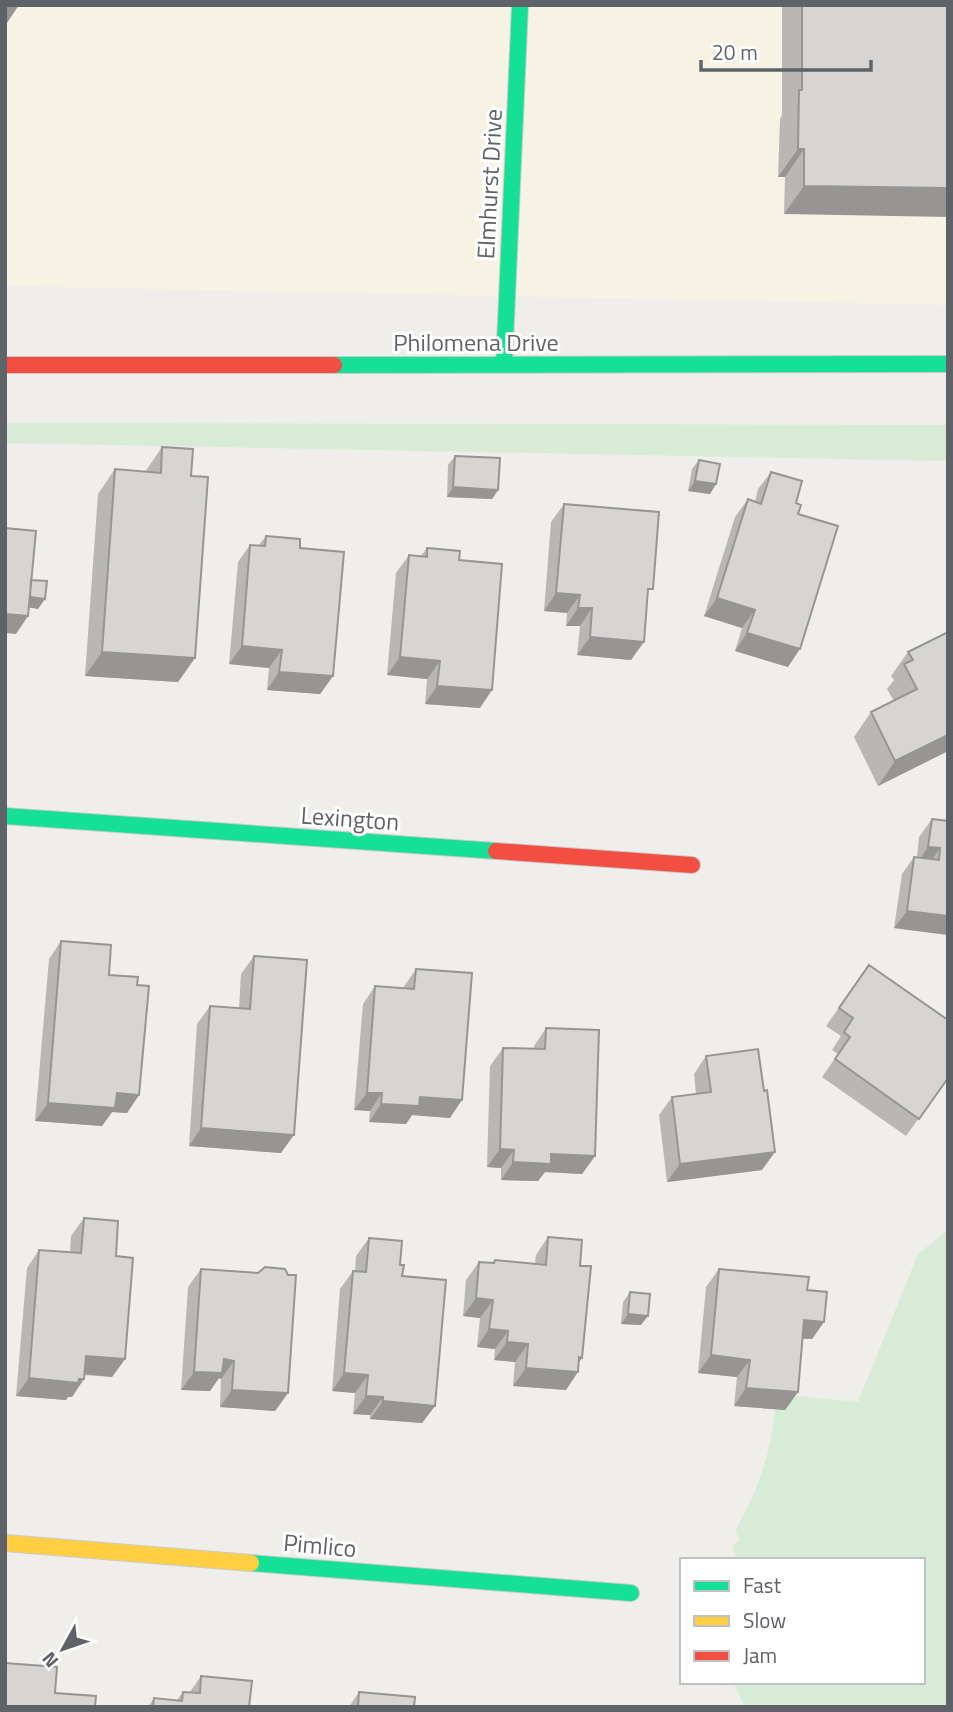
<svg xmlns="http://www.w3.org/2000/svg" width="953" height="1712" font-family="'Titillium Web',sans-serif">
<rect width="100%" height="100%" fill="#efeeea"/>
<path fill="#f7f3e4" d="M5 5H948V305L5 286Z"/>
<path fill="#d8ebd6" d="M5 423 948 425V461L5 443Z
M948 1230V1707H745L733 1682H923V1560H737L732 1546 740 1540 735 1531C757 1494 771 1452 775 1410H785L787 1395 858 1402 918 1254Z"/>
<g fill="none" stroke-linecap="round" stroke-linejoin="round">
<defs>
<path id="fast" d="M334 365 948 364
M504 365 520 5
M5 816 496 851
M251 1563 631 1593"/>
<path id="slow" d="M5 1543 251 1563"/>
<path id="jam" d="M5 365H334
M496 851 692 865"/>
</defs>
<use href="#fast" stroke="#cacacb" stroke-width="18"/>
<use href="#slow" stroke="#cacacb" stroke-width="18"/>
<use href="#jam" stroke="#cacacb" stroke-width="18"/>
<use href="#fast" stroke="#16e098" stroke-width="16"/>
<use href="#slow" stroke="#ffcf43" stroke-width="16"/>
<use href="#jam" stroke="#f24e42" stroke-width="16"/>
</g>
<path fill="#b8b7b5" d="M782 5H948L784 214 785 177H778L780 119 782 115Z
M162 447 191 476 195 658 178 682 85 676 98 494 115 469 145 472Z
M455 456 498 490 492 499 447 497 448 465Z
M699 460 716 484 710 494 688 491 692 469Z
M771 472 796 503 798 514 788 667 735 651 742 628 704 616 735 517 748 499 755 502 758 489Z
M564 504 648 596 631 660 577 655 580 626H566L567 613 544 611 551 522Z
M266 536 300 548 333 676 320 694 267 690 269 668 229 664 238 562 250 545H259Z
M427 548 459 560 480 708 425 704 427 679 387 675 396 573 409 555 421 556Z
M948 632V751L878 786 854 737 871 712 894 701 887 689 894 680 891 676 908 652Z
M932 819 948 821V935L894 928 902 874 914 857H917L919 837Z
M61 941 109 975 137 985 139 1095 127 1113 112 1112 102 1126 35 1121 49 959Z
M254 956 281 1153 189 1146 197 1024 210 1006 239 1008 241 974Z
M869 965 948 1078 906 1136 822 1077 838 1054 832 1050 841 1036 826 1026Z
M416 969 450 1118 412 1115 406 1124 369 1122 370 1111 354 1110 363 1004 375 986 403 988Z
M546 1028 595 1156 582 1174 545 1172 538 1181 501 1180V1168L487 1167 490 1066 503 1048 534 1049V1046Z
M706 1056 762 1170 667 1182 659 1115 672 1097 696 1094 694 1074Z
M84 1218 116 1256 125 1359 112 1377 85 1375 72 1397H68L66 1400 16 1396 27 1268 39 1250 70 1253 71 1236Z
M548 1237 580 1266 579 1362 566 1390 513 1386 515 1362 494 1360 495 1349 477 1347 480 1318 463 1316 466 1280 479 1262 492 1263 495 1260 535 1264 536 1255Z
M369 1238 400 1265 435 1406 422 1423 370 1419V1415L353 1414 355 1393 332 1391 340 1289 353 1271H355L356 1256Z
M201 1269 288 1393 275 1411 220 1407 221 1379 219 1378 210 1391 181 1390 188 1287Z
M719 1269 807 1290 824 1322 812 1339H803L798 1392 785 1410 734 1406 737 1377 698 1373 706 1287Z
M630 1292 641 1325 621 1324 623 1302Z
M201 1676 249 1707H148L154 1698 177 1700 183 1692H190Z
M359 1692 414 1707H349Z"/>
<path fill="#969594" d="M5 5H19L7 23H5Z
M798 149H804L785 177H778Z
M804 186 948 188V217L784 214Z
M695 481 716 484 710 494 688 491Z
M453 487 498 490 492 499 447 497Z
M556 593 580 595 567 613 544 611Z
M27 597 45 599 38 609 20 606Z
M717 598 755 610 742 628 704 616Z
M578 608H592L580 626H566Z
M5 614 28 616 16 634 5 633Z
M747 633 800 649 788 667 735 651Z
M590 637 644 642 631 660 577 655Z
M242 646 282 650 269 668 229 664Z
M102 652 195 658 178 682 85 676Z
M400 657 440 661 427 679 387 675Z
M279 672 333 676 320 694 267 690Z
M437 686 492 690 480 708 425 704Z
M948 735V751L878 786 895 761Z
M928 847 940 848 928 866 916 865Z
M907 911 948 916V935L894 928Z
M117 1093 139 1095 127 1113 112 1112 102 1126 35 1121 48 1103Z
M367 1093H382L370 1111 354 1110Z
M420 1097 462 1100 450 1118 412 1115 406 1124 369 1122 381 1104Z
M201 1128 294 1135 281 1153 189 1146Z
M500 1149 514 1150 501 1168 487 1167Z
M775 1152 762 1170 667 1182 680 1164Z
M551 1154 595 1156 582 1174 545 1172 538 1181 501 1180 513 1162Z
M476 1298 493 1300 480 1318 463 1316Z
M628 1314 648 1316 641 1325 621 1324Z
M804 1320 824 1322 812 1339 792 1338Z
M489 1329 508 1331 495 1349 477 1347Z
M507 1342 528 1344 515 1362 494 1360Z
M711 1355 750 1360 737 1377 698 1373Z
M86 1356 125 1359 112 1377 74 1373Z
M579 1357 582 1358 572 1372H578L566 1390 513 1386 526 1368Z
M224 1359 234 1361 221 1379 219 1378 210 1391 181 1390 194 1372Z
M344 1373 368 1375 355 1393 332 1391Z
M29 1378 79 1379H84L72 1397H68L66 1400 16 1396Z
M746 1388 798 1392 785 1410 734 1406Z
M232 1390 288 1393 275 1411 220 1407Z
M366 1396 383 1397 370 1415 353 1414Z
M383 1401 435 1406 422 1423 370 1419Z"/>
<path fill="#d6d5d3" stroke="#969594" stroke-width="2" d="M802 5H948V188L804 186V149H798L799 90H802Z
M162 447 193 449 191 476 208 477 195 658 102 652 115 469 161 473Z
M455 456 500 458 498 490 453 487Z
M699 460 720 464 716 484 695 481Z
M771 472 802 481 796 503 801 505 798 514 838 526 800 649 747 633 755 610 717 598 748 499 761 504Z
M564 504 659 512 653 589H648L644 642 590 637 592 608H578L580 595 556 593Z
M5 528 36 531 28 616 5 614Z
M266 536 300 539V548L344 552 333 676 279 672 282 650 242 646 250 545 265 546Z
M427 548 460 551 459 560 502 564 492 690 437 686 440 661 400 657 409 555 427 557Z
M31 580 47 581 45 599 30 597Z
M948 632V735L895 761 871 712 917 689 904 664 913 660 908 652Z
M932 819 948 821V916L907 911 914 857 939 860 940 848 928 847Z
M61 941 111 945 109 975 138 977 137 985 149 986 139 1095 117 1093 115 1108 48 1103Z
M254 956 307 960 294 1135 201 1128 210 1006 250 1009Z
M869 965 948 1020V1078L919 1119 835 1059 850 1037 844 1032 853 1018 839 1008Z
M416 969 472 973 462 1100 420 1097 419 1106 381 1104 382 1093H367L375 986 414 989Z
M546 1028 599 1030 595 1156 551 1154V1164L513 1162 514 1150 500 1149 503 1048 545 1049Z
M758 1049 764 1091 767 1090 775 1152 680 1164 672 1097 711 1092 706 1056Z
M84 1218 118 1221 116 1256 133 1258 125 1359 86 1356 84 1379H79L78 1383 29 1378 39 1250 81 1253Z
M548 1237 582 1240 580 1266H591L582 1358 579 1357 578 1372 526 1368 528 1344 507 1342 508 1331 489 1329 493 1300 476 1298 479 1262 494 1263 495 1260 546 1265Z
M369 1238 402 1241 400 1265H404L402 1276 446 1280 435 1406 383 1401V1397L366 1396 368 1375 344 1373 353 1271 366 1272Z
M265 1267 285 1269 288 1275H296L288 1393 232 1390 234 1361 224 1359 222 1373 194 1372 201 1269 258 1273Z
M719 1269 809 1277 807 1290 827 1292 824 1322 804 1320 798 1392 746 1388 750 1360 711 1355Z
M630 1292 650 1294 648 1316 628 1314Z
M5 1663 57 1667 55 1693 96 1696 95 1707H5Z
M201 1676 252 1681 249 1707H153L154 1698 182 1701 183 1692 200 1693Z
M359 1692 415 1697 414 1707H358Z"/>
<g text-anchor="middle" dominant-baseline="central" stroke-width="6" stroke-linejoin="round" paint-order="stroke">
<g font-size="24" fill="#5f6368" stroke="#fff">
<text transform="translate(489 184) rotate(-87)">Elmhurst Drive</text>
<text x="476" y="342">Philomena Drive</text>
<text transform="translate(350 818) rotate(4)">Lexington</text>
<text transform="translate(320 1545) rotate(5)">Pimlico</text>
</g>
</g>
<rect width="953" height="1712" fill="none" stroke="#5f6368" stroke-width="14"/>
<rect x="680" y="1558" width="245" height="126" fill="#ffffff" stroke="#bfc1c3" stroke-width="2"/>
<rect x="694" y="1581" width="35" height="10" fill="#16e098" stroke="#bfc1c3" stroke-width="2"/>
<text x="743" y="1593" font-size="21" fill="#5f6368">Fast</text>
<rect x="694" y="1616" width="35" height="10" fill="#ffcf43" stroke="#bfc1c3" stroke-width="2"/>
<text x="743" y="1628" font-size="21" fill="#5f6368">Slow</text>
<rect x="694" y="1651" width="35" height="10" fill="#f24e42" stroke="#bfc1c3" stroke-width="2"/>
<text x="743" y="1663" font-size="21" fill="#5f6368">Jam</text>
<g transform="translate(63 1649) rotate(230)" stroke="#ffffff" stroke-width="5" paint-order="stroke">
<path d="M0-5L12 26L0 18L-12 26Z" fill="#5f6368"/>
<text y="-10" font-size="19" font-weight="bold" text-anchor="middle" fill="#5f6368">N</text>
</g>
<path d="M701 60v10h170v-10" fill="none" stroke="#5f6368" stroke-width="3.5"/>
<text x="712" y="60" font-size="21" fill="#5f6368" stroke="#ffffff" stroke-width="5" paint-order="stroke">20 m</text>
</svg>
